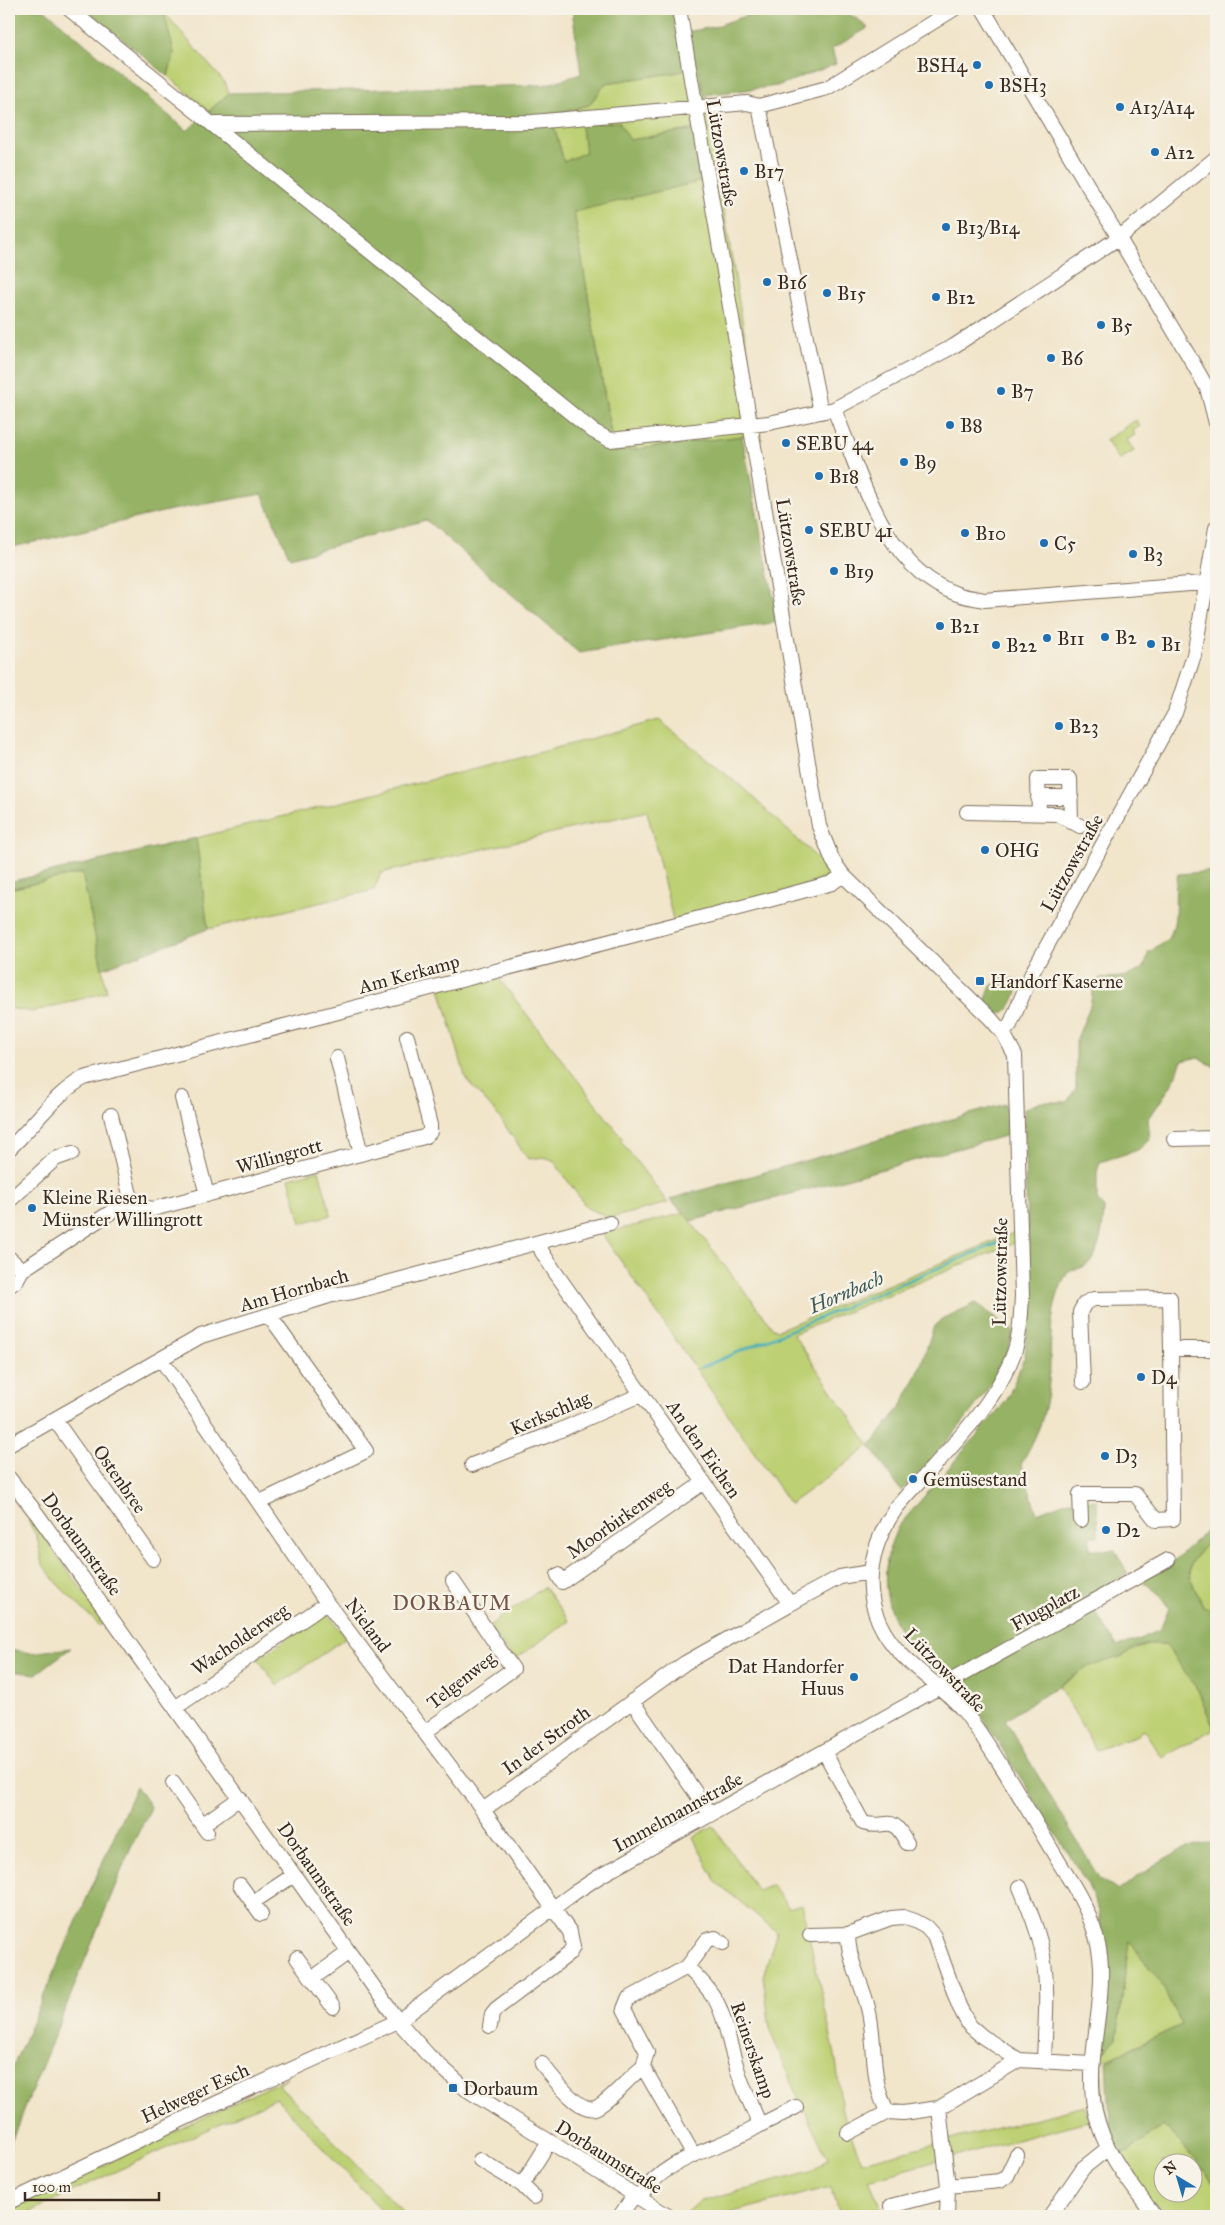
<svg xmlns="http://www.w3.org/2000/svg" width="1225" height="2225" font-family="'IM FELL Great Primer',serif">
<rect width="100%" height="100%" fill="#f7f3e8"/>
<filter id="ink" filterUnits="userSpaceOnUse"><feTurbulence type="fractalNoise" baseFrequency=".02" numOctaves="2"/><feDisplacementMap in="SourceGraphic" scale="10" xChannelSelector="R" yChannelSelector="G"/><feConvolveMatrix kernelMatrix="1 2 1 2 8 2 1 2 1" color-interpolation-filters="sRGB"/></filter>
<filter id="wash" filterUnits="userSpaceOnUse"><feTurbulence type="fractalNoise" baseFrequency=".0096" numOctaves="4" result="noise"/><feDisplacementMap in="SourceGraphic" scale="20" xChannelSelector="R" yChannelSelector="G"/><feGaussianBlur stdDeviation="1.12" result="paint"/><feColorMatrix in="noise" values="0 0 0 0 0 0 0 0 0 0 0 0 0 0 0 0 0 1.4 0 .05"/><feComposite in="paint" operator="in"/></filter>
<g filter="url(#wash)">
<rect width="100%" height="100%" fill="#f1e5ca"/>
<path fill="#bdd073" stroke="#7c7d48" fill-rule="evenodd" d="M163 11 225 83 229 93 209 111 168 76 174 53Z
M694 65 699 69 704 94 711 101 713 114 709 120 762 440 742 436 614 452 574 211 705 180 696 129 630 140 581 124 586 152 564 162 551 116 589 105 606 83 680 72Z
M1136 420 1140 426 1133 431 1135 435 1127 440 1134 451 1119 460 1106 440Z
M659 720 743 788 835 875 675 928 647 811 381 873 374 890 208 929 196 838 523 757Z
M82 873 107 992 32 1012 9 1008V889Z
M495 973 623 1139 620 1140 668 1203 611 1218 587 1208 553 1160 544 1157 528 1159 497 1114 466 1079 440 988Z
M319 1170 331 1215 301 1223 289 1178Z
M684 1213 773 1328 778 1330 1016 1232 1017 1242 793 1334 870 1446 790 1504 602 1234Z
M28 1521H32L105 1621 100 1626 62 1589 43 1565 37 1537Z
M1216 1535V1608L1204 1607C1184 1568 1184 1566 1216 1535Z
M544 1587 569 1621 514 1660 489 1626Z
M326 1611 345 1638 277 1686 258 1659Z
M1151 1644H1165L1198 1690 1214 1729 1162 1757 1143 1729 1138 1735 1096 1750 1059 1686 1088 1667Z
M713 1826 758 1891 772 1885 789 1908 802 1904 836 2060 842 2112 862 2162 1085 2106 1088 2121 869 2179 884 2216H841L831 2187 717 2216H683L700 2201 810 2172 828 2159 793 2087 770 2029 763 1976 777 1932 716 1882 693 1837Z
M1129 1940 1161 1983 1182 2025 1102 2061V2083L1109 2137 1099 2104 1098 2052 1117 2038Z
M287 2078 279 2085 403 2212 402 2216H387L276 2098 62 2196 23 2216H9V2210Z
M1165 2125 1216 2185V2216H1162L1118 2158ZM1162 2162H1192V2192H1162Z"/>
<path fill="#96b265" stroke="#686e42" d="M9 9H44L187 131 229 93 544 85 581 74 572 9H675L680 33 714 27 750 14 784 9H839L858 19 868 28 832 49 836 64 777 86 704 95 699 69 694 65 680 72 606 83 589 105 551 116 564 162 586 152 580 124 619 122 630 140 696 129 706 180 574 212 614 452 742 436 778 622 579 653 426 520 290 558 262 494 171 510 9 548Z
M85 9H163L174 53 168 76Z
M196 838 208 929 102 969 82 873 9 889V882Z
M1216 871V1068L1198 1057 1182 1061 1172 1084 1148 1120 1150 1139 1138 1150 1100 1162 1097 1172V1200L1104 1207C1104 1220 1100 1253 1090 1262 1073 1277 1071 1258 1059 1291 1045 1330 1055 1372 1044 1412 1040 1430 1029 1449 1021 1465L1037 1513 1068 1501 1097 1500 1098 1536H1090V1550H1115L1128 1574 1097 1591 1096 1613 1117 1646 1138 1640 1160 1630 1169 1608 1159 1594 1141 1580 1173 1562 1216 1521V1535C1184 1566 1183 1568 1204 1607L1216 1608V1734L1198 1690 1165 1644H1151L1135 1648 1123 1656 1088 1667 1005 1720 1099 1878 1118 1891C1141 1874 1188 1837 1216 1844V2185L1165 2125 1118 2158 1120 2153 1110 2123 1107 2060 1181 2025 1161 1983 1129 1941 1117 2038 1102 2054 1098 2052 1102 1939 1099 1911 1088 1885 971 1699C955 1679 934 1667 916 1650 882 1618 877 1568 898 1527L1007 1400 1025 1356 1029 1310 1024 1109 1041 1102H1067L1076 1088V1041L1090 1006 1094 984 1100 978C1119 978 1148 977 1148 952H1151C1156 945 1165 943 1169 937 1180 920 1172 893 1178 874Z
M1004 977 1015 980 1019 987C1013 1001 1010 1016 993 1014L984 1005 990 987Z
M1005 1104 1012 1134 691 1221 670 1199Z
M976 1303 1013 1331C1007 1380 936 1455 901 1491L870 1446 902 1405 918 1373 934 1326 942 1319Z
M71 1648 36 1674 9 1671V1649L30 1653Z
M136 1786 151 1808 131 1847 9 2147V2075Z"/>
<g fill="none" stroke-linecap="round" stroke-linejoin="round">
<path stroke="#3dacba" stroke-width="2.5" d="M700 1368 1003 1241"/>
</g>
</g>
<g filter="url(#ink)">
<g fill="none" stroke-linecap="round" stroke-linejoin="round">
<defs>
<path id="minor" d="M69 9 593 431 610 440 769 423 834 409 954 346 1120 237 1216 158
M679 9 819 826 833 861 843 875 991 1019 1003 1033 1015 1055 1022 1296C1021 1316 1020 1335 1014 1353 992 1412 936 1461 896 1508 863 1557 859 1612 903 1656 923 1677 949 1691 967 1715 1006 1768 1038 1829 1073 1885 1088 1910 1100 1938 1101 1967 1103 2016 1085 2063 1095 2111 1104 2153 1130 2183 1155 2216
M983 9 1190 358 1207 388 1216 423
M759 106 821 412
M213 124 532 122 747 103 759 106 827 88 954 9
M834 409C861 474 883 568 957 594 965 597 975 598 984 600L1216 582
M1038 797H1071
M967 812 1058 814 1080 826
M1039 813 1038 779H1070L1071 822
M1003 1033 1010 1025 1032 973 1175 713 1194 655 1216 528
M337 1058 361 1154
M182 1098 207 1195
M111 1115 131 1199
M1174 1139 1216 1138
M9 1149C34 1126 54 1094 84 1078L769 900 832 883 843 875
M9 1201 55 1159 72 1153
M539 1243 542 1252 555 1272 790 1604 840 1577 870 1572
M9 1258 22 1270
M9 1286 16 1281 22 1270 131 1199 136 1206 153 1209 424 1137 430 1132V1125L407 1037
M161 1359 327 1603 483 1810 570 1932 573 1947 569 1954 496 2009 492 2014 490 2026
M1083 1382 1080 1312 1085 1303 1094 1299 1170 1298 1171 1349H1216
M55 1420 153 1559
M9 1445 201 1336 332 1295 353 1292 610 1223
M472 1465 556 1432 642 1394
M9 1478 37 1514 398 2021 428 2055 466 2089 668 2216
M260 1502 366 1451 269 1315
M1081 1520 1080 1494H1135L1156 1520 1173 1519 1171 1349
M558 1575 562 1582 704 1482
M632 1701 711 1815
M175 1708 327 1603
M425 1732 513 1669 453 1581
M825 1753 863 1823C890 1831 889 1810 907 1843
M173 1783 207 1832
M483 1810 685 1663 790 1604
M202 1825 240 1798
M240 1885 261 1914
M1020 1887C1029 1909 1039 1932 1043 1956 1049 1991 1045 2026 1044 2061
M253 1902 294 1875
M848 1934C848 1961 862 1982 868 2008 877 2042 869 2081 888 2112L903 2113 939 2108 1019 2060
M810 1935 848 1934 891 1918 903 1917 915 1921 926 1927 934 1936 959 2006 969 2025 983 2037 1019 2060 1091 2064
M297 1958 333 2007
M687 1967 628 1999 624 2009 647 2052 643 2067 693 2154
M313 1978 349 1952
M542 2064C551 2075 578 2113 595 2108 607 2104 630 2076 643 2067
M939 2108 948 2186 947 2216
M760 2125 796 2107
M848 2133 888 2112
M480 2160 522 2185 534 2197
M522 2185 549 2142
M948 2186 1000 2181 1007 2176 1017 2155
M640 2197C667 2154 721 2150 760 2125 752 2107 743 2088 737 2068 721 2019 729 2005 687 1967L707 1940 715 1938 723 1943
M9 2202 217 2103 398 2021 574 1893 600 1876 1168 1560
M891 2206 948 2191
M620 2216 635 2194
M1050 2216 1083 2168 1107 2149"/>
</defs>
<use href="#minor" stroke="#7b6b5a" stroke-width="16"/>
<use href="#minor" stroke="#fff" stroke-width="14"/>
</g>
</g>
<g fill="#1f6fb2" stroke="#f7f3e8" stroke-width="2">
<circle cx="977" cy="65" r="5"/>
<circle cx="989" cy="85" r="5"/>
<circle cx="1120" cy="107" r="5"/>
<circle cx="1155" cy="152" r="5"/>
<circle cx="744" cy="171" r="5"/>
<circle cx="946" cy="227" r="5"/>
<circle cx="767" cy="282" r="5"/>
<circle cx="827" cy="293" r="5"/>
<circle cx="936" cy="297" r="5"/>
<circle cx="1101" cy="325" r="5"/>
<circle cx="1051" cy="358" r="5"/>
<circle cx="1001" cy="391" r="5"/>
<circle cx="950" cy="425" r="5"/>
<circle cx="786" cy="443" r="5"/>
<circle cx="904" cy="462" r="5"/>
<circle cx="819" cy="476" r="5"/>
<circle cx="809" cy="530" r="5"/>
<circle cx="965" cy="533" r="5"/>
<circle cx="1044" cy="543" r="5"/>
<circle cx="1133" cy="554" r="5"/>
<circle cx="834" cy="571" r="5"/>
<circle cx="940" cy="626" r="5"/>
<circle cx="1105" cy="637" r="5"/>
<circle cx="1047" cy="638" r="5"/>
<circle cx="1151" cy="644" r="5"/>
<circle cx="996" cy="645" r="5"/>
<circle cx="1059" cy="726" r="5"/>
<circle cx="985" cy="850" r="5"/>
<rect x="975" y="976" width="10" height="10" rx="2.5"/>
<circle cx="32" cy="1208" r="5"/>
<circle cx="1141" cy="1377" r="5"/>
<circle cx="1105" cy="1456" r="5"/>
<circle cx="913" cy="1479" r="5"/>
<circle cx="1106" cy="1530" r="5"/>
<circle cx="854" cy="1677" r="5"/>
<rect x="448" y="2083" width="10" height="10" rx="2.5"/>
</g>
<g text-anchor="middle" dominant-baseline="central" stroke-width="5" stroke-linejoin="round" paint-order="stroke">
<g font-size="19" fill="#3b2a1e" stroke="#f7f3e8" text-anchor="start">
<text x="967" y="65" text-anchor="end">BSH4</text>
<text x="999" y="85">BSH3</text>
<text x="1130" y="107">A13/A14</text>
<text x="1165" y="152">A12</text>
<text x="754" y="171">B17</text>
<text x="956" y="227">B13/B14</text>
<text x="777" y="282">B16</text>
<text x="837" y="293">B15</text>
<text x="946" y="297">B12</text>
<text x="1111" y="325">B5</text>
<text x="1061" y="358">B6</text>
<text x="1011" y="391">B7</text>
<text x="960" y="425">B8</text>
<text x="796" y="443">SEBU 44</text>
<text x="914" y="462">B9</text>
<text x="829" y="476">B18</text>
<text x="819" y="530">SEBU 41</text>
<text x="975" y="533">B10</text>
<text x="1054" y="543">C5</text>
<text x="1143" y="554">B3</text>
<text x="844" y="571">B19</text>
<text x="950" y="626">B21</text>
<text x="1115" y="637">B2</text>
<text x="1057" y="638">B11</text>
<text x="1161" y="644">B1</text>
<text x="1006" y="645">B22</text>
<text x="1069" y="726">B23</text>
<text x="995" y="850">OHG</text>
<text x="990" y="981">Handorf Kaserne</text>
<text x="42" y="1197">Kleine Riesen<tspan x="42" dy="22">Münster Willingrott</tspan></text>
<text x="1151" y="1377">D4</text>
<text x="1115" y="1456">D3</text>
<text x="923" y="1479">Gemüsestand</text>
<text x="1116" y="1530">D2</text>
<text x="844" y="1666" text-anchor="end">Dat Handorfer<tspan x="844" dy="22">Huus</tspan></text>
<text x="463" y="2088">Dorbaum</text>
</g>
<g font-size="19" fill="#3b2a1e" stroke="#f7f3e8">
<text transform="translate(722 153) rotate(80)">Lützowstraße</text>
<text transform="translate(791 552) rotate(81)">Lützowstraße</text>
<text transform="translate(1072 863) rotate(-61)">Lützowstraße</text>
<text transform="translate(409 974) rotate(-15)">Am Kerkamp</text>
<text transform="translate(279 1156) rotate(-15)">Willingrott</text>
<text transform="translate(1000 1272) rotate(-89)">Lützowstraße</text>
<text transform="translate(294 1290) rotate(-16)">Am Hornbach</text>
<text transform="translate(550 1413) rotate(-23)">Kerkschlag</text>
<text transform="translate(704 1449) rotate(55)">An den Eichen</text>
<text transform="translate(120 1479) rotate(55)">Ostenbree</text>
<text transform="translate(619 1519) rotate(-35)">Moorbirkenweg</text>
<text transform="translate(82 1544) rotate(54)">Dorbaumstraße</text>
<text transform="translate(1045 1608) rotate(-29)">Flugplatz</text>
<text transform="translate(368 1625) rotate(53)">Nieland</text>
<text transform="translate(240 1639) rotate(-34)">Wacholderweg</text>
<text transform="translate(945 1670) rotate(46)">Lützowstraße</text>
<text transform="translate(461 1680) rotate(-38)">Telgenweg</text>
<text transform="translate(546 1740) rotate(-36)">In der Stroth</text>
<text transform="translate(678 1812) rotate(-29)">Immelmannstraße</text>
<text transform="translate(317 1874) rotate(55)">Dorbaumstraße</text>
<text transform="translate(753 2050) rotate(71)">Reinerskamp</text>
<text transform="translate(195 2093) rotate(-25)">Helweger Esch</text>
<text transform="translate(609 2157) rotate(32)">Dorbaumstraße</text>
</g>
<g font-size="20" font-style="italic" fill="#3c5855" stroke="#f7f3e8">
<text transform="translate(846 1292) rotate(-23)">Hornbach</text>
</g>
<g font-size="21" letter-spacing="1" fill="#745546" stroke="#f7f3e8">
<text x="452" y="1603">DORBAUM</text>
</g>
</g>
<rect width="1225" height="2225" fill="none" stroke="#f7f3e8" stroke-width="30"/>
<g transform="translate(1178 2178) rotate(322)"><circle r="24" fill="#f7f3e8" stroke="#aca397"/>
<path d="M0-4L9 19L0 12L-9 19Z" fill="#1f6fb2"/>
<text y="-8" font-size="14" font-weight="bold" text-anchor="middle" fill="#3b2a1e">N</text>
</g>
<path d="M25 2192v8h134v-8" fill="none" stroke="#3b2a1e" stroke-width="2.5"/>
<text x="32" y="2192" font-size="15" fill="#3b2a1e" stroke="#f7f3e8" stroke-width="4" paint-order="stroke">100 m</text>
</svg>
